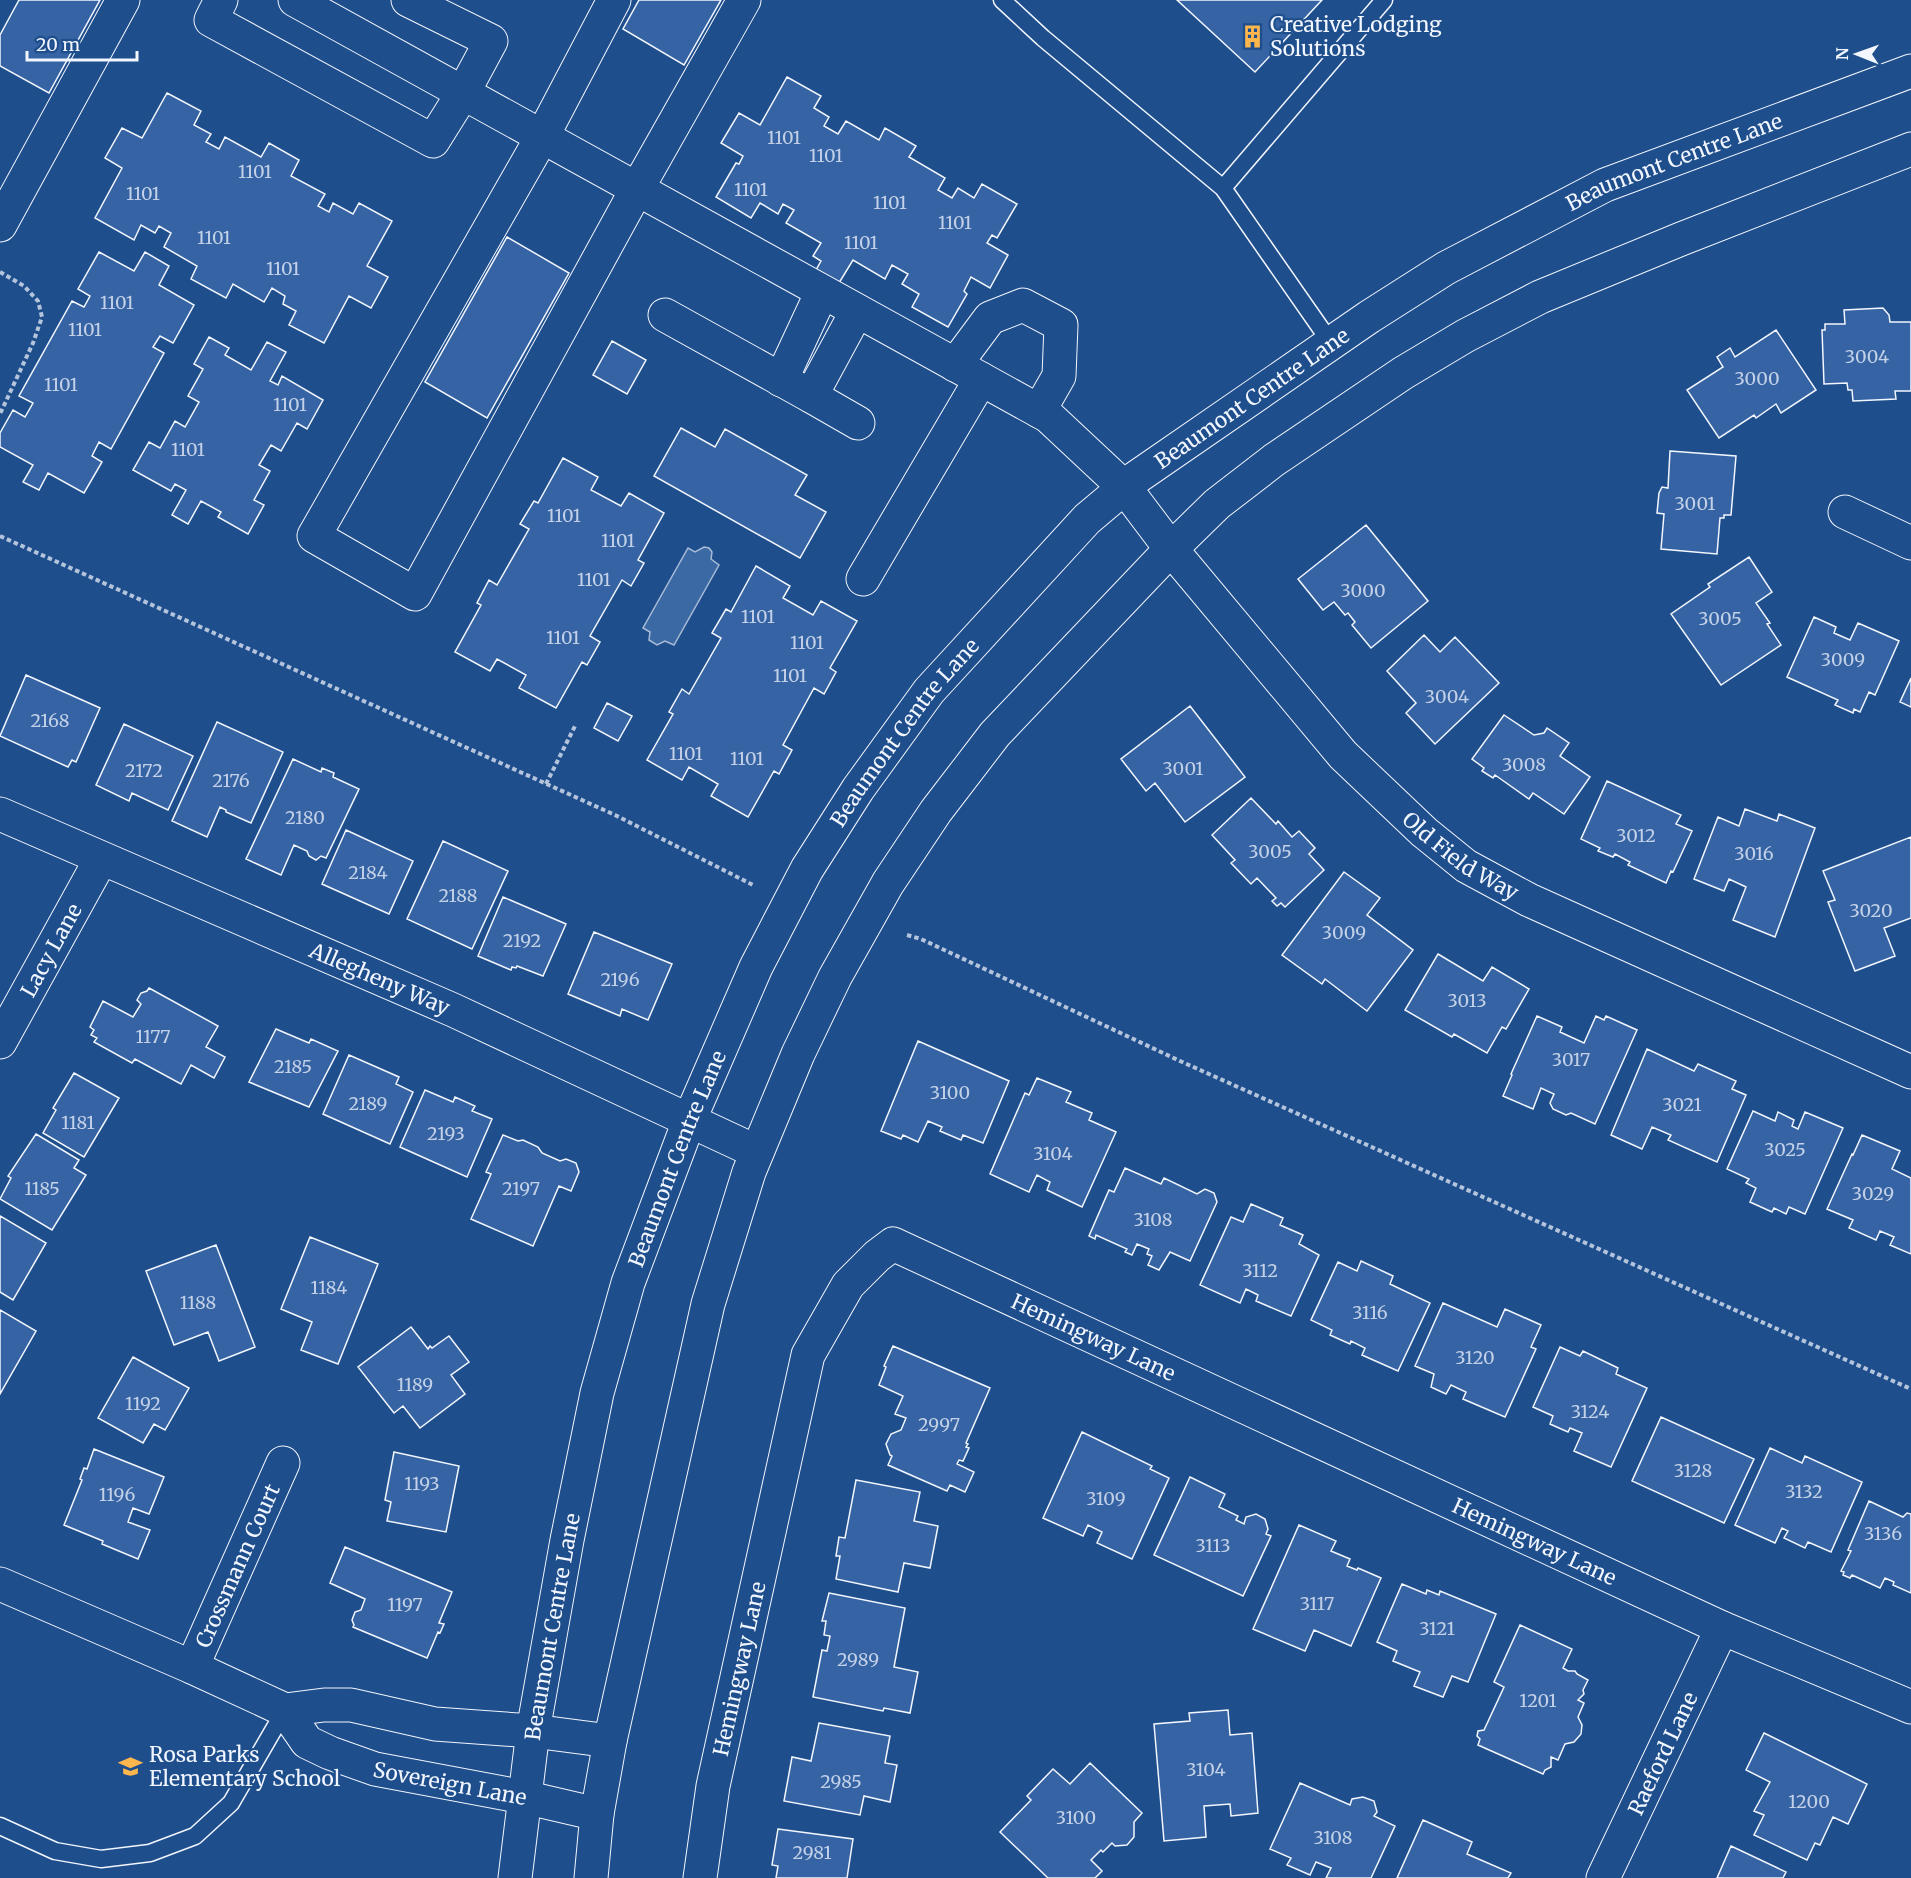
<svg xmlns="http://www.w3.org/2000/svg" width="1911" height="1878" font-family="Merriweather,serif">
<rect width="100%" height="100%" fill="#1f4e8c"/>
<path fill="#3b69a3" stroke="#a8bbd7" stroke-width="1.5" d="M704 547 709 548 712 552 711 559 719 565 674 645 665 641 657 645 649 640 650 632 643 628 688 548 695 552Z"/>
<path fill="#3563a3" stroke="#f2f6ff" stroke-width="1.5" d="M19 0H100L49 93 0 66V35Z
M639 0H721L684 65 623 29Z
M1177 0H1322L1255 72Z
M787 77 821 96 814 108 829 117 824 126 838 134 846 121 879 140 885 128 916 146 909 157 945 178 938 190 952 198 958 188 974 198 982 184 1017 204 997 238 992 235 987 243 1008 255 990 288 971 277 964 291 967 294 948 327 912 307 919 294 902 284 908 274 892 265 885 279 853 260 839 283 816 270 821 261 813 256 821 243 786 223 794 210 783 204 778 214 760 203 751 218 716 197 736 163 739 164 743 156 721 143 739 113 760 125Z
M167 93 201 111 194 125 211 134 206 142 219 149 225 137 261 157 269 143 299 160 291 176 325 194 318 206 329 212 333 203 353 214 359 203 392 221 367 266 388 277 371 308 349 296 324 343 289 325 296 311 283 304 285 296 272 288 264 302 233 284 226 298 191 279 197 266 164 247 171 233 159 226 155 233 141 225 134 240 95 218 122 168 105 158 122 128 142 138Z
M507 237 569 273 487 418 425 382Z
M99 252 134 271 145 252 169 266 159 285 194 305 173 343 160 336 153 347 164 353 111 449 99 442 92 456 102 462 84 493 48 473 39 490 23 482 33 465 0 447V433L13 410 25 417 33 403 19 396 72 301 84 307 90 296 78 289Z
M1883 308 1889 315 1890 322H1911V391H1895L1896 399 1853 401 1852 390H1848L1847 383 1824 384 1822 330H1825V324H1845L1844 310Z
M1776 330 1816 390 1781 413 1776 404 1756 418 1754 415 1719 438 1687 390 1723 367 1717 357 1730 348 1735 357Z
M209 337 229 348 225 355 251 370 267 342 286 352 270 381 278 385 282 376 323 400 307 429 297 423 281 451 271 445 259 465 270 471 254 500 264 505 248 534 218 517 221 512 201 501 188 524 172 515 186 490 175 484 171 491 133 470 149 442 160 448 175 421 185 427 199 402 188 396 203 369 194 364Z
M612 341 646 360 627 394 593 375Z
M681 428 715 447 725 429 807 475 795 495 826 512 800 558 654 476Z
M1670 451 1736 456 1731 515H1724V518H1720L1717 554 1661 549 1664 514 1657 513 1659 493 1662 487 1668 488Z
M563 458 598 477 591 490 621 506 629 493 664 513 638 560 644 563 631 586 622 580 590 636 600 642 587 665 582 662 556 708 519 688 526 675 497 659 490 671 455 652 481 605 477 603 489 580 497 585 529 529 520 524 534 501 538 503Z
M1366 525 1428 601 1371 648 1352 625 1355 622 1348 613 1345 615 1334 602 1323 610 1298 579Z
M1749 557 1772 592 1756 603 1770 623 1767 624 1781 645 1721 685 1671 614 1710 587 1708 584Z
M756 566 790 586 783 598 813 615 821 601 857 621 830 668 836 672 824 694 814 688 783 745 792 750 779 774 774 771 748 817 711 796 718 784 689 767 682 780 647 760 673 714 669 712 682 689 689 694 721 638 712 633 726 609 731 612Z
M1814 617 1836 627 1834 633 1850 640 1858 623 1899 641 1875 695 1869 692 1860 712 1854 709 1853 713 1835 705 1838 700 1787 677Z
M1424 635 1440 652 1455 637 1499 683 1435 744 1406 713 1416 703 1387 671Z
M26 675 100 708 76 762 72 760 68 767 0 736Z
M1911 678V707L1900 702Z
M607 703 632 716 618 741 594 728Z
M1190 706 1245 777 1185 822 1155 783 1146 791 1121 759Z
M1504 715 1534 735 1544 733 1547 728 1569 743 1560 756 1590 777 1564 814 1533 793 1529 799 1495 775 1493 778 1482 771 1484 768 1472 759Z
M217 722 283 752 251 823 226 812V810L220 807 207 837 172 821Z
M124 724 193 756 168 810 132 793 129 801 96 785Z
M293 759 321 772 322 768 334 773 333 777 359 789 326 858 321 856 316 860 309 856 307 851 294 845 281 875 246 859Z
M1607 781 1681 815 1676 824 1692 831 1673 872 1671 871 1666 883 1628 865 1630 862 1615 854 1613 857 1598 851 1600 848 1581 839Z
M1251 798 1276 824 1278 821 1292 837 1299 831 1315 848 1309 854 1324 870 1285 907 1281 903 1277 906 1272 901 1276 898 1257 878 1251 884 1231 863 1235 860 1212 835Z
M1745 809 1777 821 1779 814 1815 828 1775 937 1733 920 1746 887 1729 879 1724 891 1694 879 1718 817 1739 826Z
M346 830 413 861 389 914 322 884Z
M1911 837V918L1884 928 1895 956 1855 971 1828 902 1835 900 1823 871Z
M443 841 508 871 472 949 407 919Z
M1344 872 1380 898 1367 915 1413 950 1367 1011 1325 979 1322 984 1282 955Z
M503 897 566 924 543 976 517 966 516 968 512 967 511 970 478 956Z
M594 932 672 964 648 1020 622 1009 620 1016 568 994Z
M1438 954 1483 981 1492 967 1529 989 1506 1029 1502 1027 1487 1053 1454 1034 1452 1037 1405 1010Z
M149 988 218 1026 206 1047 225 1057 214 1078 191 1065 181 1084 135 1059 132 1063 94 1042 97 1038 91 1035 94 1030 90 1027 103 1001 133 1017 141 1004 137 1000 141 993 147 991Z
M1537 1016 1562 1027 1560 1032 1584 1043 1596 1016 1604 1020 1606 1016 1637 1030 1595 1124 1571 1113 1566 1115 1553 1109 1550 1103 1554 1094 1541 1088 1533 1109 1503 1096 1512 1075 1511 1074Z
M276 1029 309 1043 311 1039 338 1051 309 1107 249 1082Z
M918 1041 1009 1081 983 1143 963 1135 961 1140 940 1131 942 1127 928 1121 918 1142 903 1135 901 1139 881 1131Z
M1647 1049 1694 1071 1698 1064 1736 1081 1732 1089 1746 1095 1717 1162 1668 1140 1671 1135 1652 1127 1642 1149 1611 1135Z
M349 1055 399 1077 396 1084 413 1092 390 1144 323 1114Z
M74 1073 119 1098 84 1157 43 1133 56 1110 53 1108Z
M1037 1078 1071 1092 1066 1102 1092 1113 1089 1120 1116 1132 1082 1207 1047 1190 1050 1182 1037 1175 1029 1192 990 1174 1025 1093 1029 1095Z
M425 1090 453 1102 455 1097 475 1106 472 1111 492 1119 467 1177 400 1147Z
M1753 1111 1775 1121 1778 1112 1794 1120 1792 1126 1798 1129 1805 1112 1843 1128 1805 1214 1789 1207 1786 1214 1774 1208 1772 1212 1750 1202 1756 1188 1746 1183 1749 1179 1727 1169Z
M36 1134 79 1160 74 1168 86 1175 52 1230 0 1199 11 1178 8 1176Z
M503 1135 518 1141 523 1140 538 1147 542 1153 560 1161 566 1159 576 1163 579 1172 571 1191 559 1186 533 1246 471 1219 491 1174 486 1172Z
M1862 1135 1900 1151 1892 1169 1911 1178V1254L1890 1245 1894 1237 1880 1231 1876 1240 1849 1228 1853 1220 1827 1209 1852 1154 1853 1155Z
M1125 1168 1161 1184 1164 1178 1197 1194 1205 1189 1214 1193 1217 1202 1190 1261 1170 1252 1159 1270 1148 1265 1152 1256 1147 1254 1149 1249 1137 1244 1132 1255 1125 1252 1127 1249 1096 1235 1095 1239 1089 1236 1109 1190 1114 1192Z
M1251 1204 1283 1218 1280 1225 1303 1235 1299 1244 1319 1255 1291 1316 1256 1301 1258 1295 1246 1289 1240 1303 1200 1285 1231 1217 1243 1222Z
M0 1216 46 1243 13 1300 0 1292Z
M310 1237 378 1264 338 1364 301 1350 312 1322 281 1309Z
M216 1245 255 1347 219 1361 208 1332 174 1345 146 1271Z
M1361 1261 1393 1276 1390 1284 1430 1303 1398 1371 1362 1355 1365 1348 1351 1341 1350 1344 1330 1335 1332 1330 1311 1320 1338 1262 1357 1271Z
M1443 1303 1497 1327 1505 1309 1541 1325 1531 1347 1536 1349 1505 1417 1463 1399 1466 1392 1451 1385 1446 1394 1431 1387 1434 1374 1415 1366Z
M0 1310 36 1331 0 1394Z
M411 1327 428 1349 430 1346 432 1348 449 1336 469 1362 451 1375 465 1394 420 1428 403 1406 394 1413 358 1367Z
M893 1346 990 1388 966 1443 968 1444 966 1447 969 1448 963 1461 959 1460 957 1464 974 1472 965 1492 950 1485 947 1491 888 1465 892 1456 890 1455 886 1444 891 1434 901 1430 906 1418 895 1414 903 1396 879 1385 886 1367 884 1366Z
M1560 1347 1580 1356 1583 1351 1618 1368 1616 1374 1647 1388 1611 1467 1574 1451 1582 1433 1570 1428 1568 1432 1550 1424 1553 1416 1533 1407Z
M133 1357 189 1388 165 1430 154 1424 143 1443 98 1418Z
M1661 1417 1754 1459 1724 1523 1632 1481Z
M1082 1432 1152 1466 1150 1469 1169 1478 1132 1559 1097 1543 1102 1532 1088 1525 1083 1536 1043 1518Z
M1770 1448 1802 1463 1805 1456 1862 1482 1831 1552 1808 1542 1805 1548 1784 1538 1788 1531 1782 1528 1775 1543 1735 1525Z
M94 1449 164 1477 149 1514 133 1508 128 1522 150 1530 138 1559 102 1544 103 1541 64 1525 82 1480 80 1479 84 1468 87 1469Z
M394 1452 459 1466 446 1532 387 1521 391 1502 385 1500Z
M1190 1477 1225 1494 1219 1507 1238 1516 1236 1520 1244 1524 1246 1517 1256 1514 1265 1519 1268 1529 1266 1534 1271 1536 1243 1596 1154 1555Z
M856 1480 920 1492 914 1521 938 1526 930 1568 904 1563 898 1592 836 1579 840 1556H836L839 1537 845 1538Z
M1869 1501 1903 1517 1907 1513 1911 1514V1593L1893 1585 1894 1582 1885 1578 1880 1588 1852 1575 1850 1578 1843 1575 1844 1572 1841 1571 1851 1551 1848 1550Z
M1299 1525 1336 1541 1331 1551 1350 1559 1347 1566 1357 1570 1358 1568 1381 1578 1351 1646 1314 1630 1305 1651 1253 1629Z
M345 1547 452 1592 439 1623 444 1624 440 1633 438 1632 427 1658 353 1627 354 1625 352 1620 355 1612 361 1610 365 1599 330 1583Z
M1402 1584 1426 1594 1427 1590 1439 1595 1440 1591 1496 1614 1468 1682 1452 1676 1443 1697 1414 1686 1420 1672 1393 1661 1397 1651 1377 1642Z
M829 1593 905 1608 894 1667 918 1672 910 1713 884 1708 883 1711 813 1697 822 1650 827 1651 830 1636 824 1635 826 1621H822Z
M1520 1625 1572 1649 1563 1668 1568 1671H1575L1577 1674 1588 1680 1583 1690 1584 1694 1578 1700 1584 1703 1578 1717 1582 1725 1581 1734 1574 1742 1565 1744 1558 1760 1551 1757V1767L1545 1770 1543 1774 1478 1745 1480 1739 1477 1736 1478 1731 1484 1730 1504 1687 1494 1682Z
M1228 1710 1230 1735 1252 1733 1258 1813 1231 1816 1230 1804 1204 1806 1206 1837 1164 1841 1154 1724 1190 1721 1189 1713Z
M819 1723 890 1736 885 1763 897 1765 890 1802 864 1796 860 1815 784 1801 792 1757 811 1761Z
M1764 1733 1867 1784 1848 1824 1833 1817 1820 1845 1815 1843 1807 1860 1754 1835 1764 1815 1754 1811 1770 1782 1746 1770Z
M1090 1763 1142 1813 1134 1822V1837L1127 1845 1115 1846 1112 1843 1103 1852 1101 1850 1091 1860 1102 1871 1095 1878H1048L1000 1832 1031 1800 1027 1796 1053 1769 1070 1784Z
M1300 1783 1350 1805 1352 1799 1363 1797 1374 1801 1377 1812 1374 1816 1395 1826 1371 1878H1326L1331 1868 1316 1862 1310 1875 1287 1865 1291 1858 1270 1849Z
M1423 1820 1472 1842 1467 1854 1511 1873 1508 1878H1397Z
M778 1829 853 1839 847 1878H776L778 1866 772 1865Z
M1731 1846 1786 1872 1783 1878H1717Z"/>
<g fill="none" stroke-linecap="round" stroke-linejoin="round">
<defs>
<path id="service" d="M1002 0 1043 38 1223 188 1331 343
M1223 188 1384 0
M0 1826 55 1851 101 1859 150 1853 195 1836 231 1803 285 1710"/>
<g id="minor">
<path d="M221 0 211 20 433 141 463 93 491 41 408 0"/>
<path id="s1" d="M295 0 1048 416 1125 488 1171 549 1343 755 1424 832 1466 866 1529 900 1911 1072"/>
<path d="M614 0 542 137 314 536 415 594 637 189 744 0"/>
<path d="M0 225 123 0"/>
<path d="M857 311 811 396 858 423"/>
<path d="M665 315 811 396"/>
<path d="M955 365 990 318 1023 305 1061 325 1059 376 1039 411"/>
<path d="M781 380 822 292"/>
<path d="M1845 512 1911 543"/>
<path d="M863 579 981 379"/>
<path id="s2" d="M0 814 453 1010 757 1152"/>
<path id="s3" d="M0 1042 101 859"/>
<path id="s4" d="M0 1584 192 1667 285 1710 307 1742 330 1753 375 1769 524 1797 597 1814"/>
<path id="s5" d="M192 1667 283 1463"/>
<path d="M285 1710 324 1705H351L435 1724 533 1731 610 1741"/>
<path id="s6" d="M700 1878 713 1786 808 1355 848 1285 877 1256 893 1244 1722 1628 1911 1707"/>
<path id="s7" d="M1603 1878 1722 1628"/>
</g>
<g id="tertiary">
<path id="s8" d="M515 1878 533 1731 567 1540 597 1393 628 1283 689 1121 756 967 807 869 858 789 929 691 1087 519 1137 477 1369 317 1446 268 1605 185 1911 71"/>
<path d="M591 1878 597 1814 610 1741 708 1304 749 1172 798 1054 835 977 888 883 936 811 995 734 1171 549 1217 504 1274 460 1403 373 1465 336 1540 297 1681 239 1911 149"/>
</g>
</defs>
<use href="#service" stroke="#f2f6ff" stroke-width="19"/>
<use href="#minor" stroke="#f2f6ff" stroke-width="35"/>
<use href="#tertiary" stroke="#f2f6ff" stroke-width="35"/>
<path stroke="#b3c4dc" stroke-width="4" stroke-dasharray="4.5 3" stroke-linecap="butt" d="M0 272 24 286 38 301 42 317 33 343 0 414
M0 536 615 815 753 885
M546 784 575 726
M907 935 921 939 1180 1061 1911 1389"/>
<use href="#service" stroke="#1f4e8c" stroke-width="16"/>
<use href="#minor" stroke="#1f4e8c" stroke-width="33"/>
<use href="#tertiary" stroke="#1f4e8c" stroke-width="33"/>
</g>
<defs>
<symbol id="building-bare" viewBox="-9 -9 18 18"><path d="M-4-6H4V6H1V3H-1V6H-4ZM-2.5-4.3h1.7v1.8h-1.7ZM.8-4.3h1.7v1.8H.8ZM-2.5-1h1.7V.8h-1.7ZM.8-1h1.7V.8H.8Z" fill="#ffb74d" stroke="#1f4e8c" stroke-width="2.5" paint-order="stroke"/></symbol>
<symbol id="school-bare" viewBox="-9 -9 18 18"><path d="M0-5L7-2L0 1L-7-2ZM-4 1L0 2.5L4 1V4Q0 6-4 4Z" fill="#ffb74d" stroke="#1f4e8c" stroke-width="2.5" paint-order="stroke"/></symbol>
</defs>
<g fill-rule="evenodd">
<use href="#building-bare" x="1236" y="20" width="33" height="33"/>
<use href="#school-bare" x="114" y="1750" width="33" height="33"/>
</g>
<g text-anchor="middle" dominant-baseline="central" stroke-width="4.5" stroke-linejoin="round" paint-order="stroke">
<g font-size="18" fill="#c3d1e8">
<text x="784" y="137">1101</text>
<text x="826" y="155">1101</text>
<text x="255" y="171">1101</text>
<text x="751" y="189">1101</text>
<text x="143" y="193">1101</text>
<text x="890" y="202">1101</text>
<text x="955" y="222">1101</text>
<text x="214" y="237">1101</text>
<text x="861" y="242">1101</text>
<text x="283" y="268">1101</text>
<text x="117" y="302">1101</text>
<text x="85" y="329">1101</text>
<text x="1867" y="356">3004</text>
<text x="1757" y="378">3000</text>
<text x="61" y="384">1101</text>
<text x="290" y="404">1101</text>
<text x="188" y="449">1101</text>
<text x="1695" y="503">3001</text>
<text x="564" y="515">1101</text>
<text x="618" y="540">1101</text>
<text x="594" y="579">1101</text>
<text x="1363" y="590">3000</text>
<text x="758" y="616">1101</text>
<text x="1720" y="618">3005</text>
<text x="563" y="637">1101</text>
<text x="807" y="642">1101</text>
<text x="1843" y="659">3009</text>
<text x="790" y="675">1101</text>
<text x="1447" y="696">3004</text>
<text x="50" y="720">2168</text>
<text x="686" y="753">1101</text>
<text x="747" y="758">1101</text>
<text x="1524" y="764">3008</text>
<text x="1183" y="768">3001</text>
<text x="144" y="770">2172</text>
<text x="231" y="780">2176</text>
<text x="305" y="817">2180</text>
<text x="1636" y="835">3012</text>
<text x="1270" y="851">3005</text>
<text x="1754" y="853">3016</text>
<text x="368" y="872">2184</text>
<text x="458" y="895">2188</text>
<text x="1871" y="910">3020</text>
<text x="1344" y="932">3009</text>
<text x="522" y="940">2192</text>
<text x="620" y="979">2196</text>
<text x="1467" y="1000">3013</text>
<text x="153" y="1036">1177</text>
<text x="1571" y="1059">3017</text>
<text x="293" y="1066">2185</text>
<text x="950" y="1092">3100</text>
<text x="368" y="1103">2189</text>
<text x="1682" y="1104">3021</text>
<text x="78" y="1122">1181</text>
<text x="446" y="1133">2193</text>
<text x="1785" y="1149">3025</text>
<text x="1053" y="1153">3104</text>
<text x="42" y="1188">1185</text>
<text x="521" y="1188">2197</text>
<text x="1873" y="1193">3029</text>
<text x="1153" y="1219">3108</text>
<text x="1260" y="1270">3112</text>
<text x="329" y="1287">1184</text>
<text x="198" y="1302">1188</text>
<text x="1370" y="1312">3116</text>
<text x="1475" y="1357">3120</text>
<text x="415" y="1384">1189</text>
<text x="143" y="1403">1192</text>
<text x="1590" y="1411">3124</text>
<text x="939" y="1424">2997</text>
<text x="1693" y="1470">3128</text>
<text x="422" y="1483">1193</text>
<text x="1804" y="1491">3132</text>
<text x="117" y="1494">1196</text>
<text x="1106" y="1498">3109</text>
<text x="1883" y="1533">3136</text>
<text x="1213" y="1545">3113</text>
<text x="1317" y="1603">3117</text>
<text x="405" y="1604">1197</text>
<text x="1437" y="1628">3121</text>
<text x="858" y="1659">2989</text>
<text x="1538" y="1700">1201</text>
<text x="1206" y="1769">3104</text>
<text x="841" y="1781">2985</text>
<text x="1809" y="1801">1200</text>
<text x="1076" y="1817">3100</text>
<text x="1333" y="1837">3108</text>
<text x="812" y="1852">2981</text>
</g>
<g font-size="21" fill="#f2f6ff" stroke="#1f4e8c" text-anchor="start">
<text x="1270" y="24">Creative Lodging<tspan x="1270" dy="24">Solutions</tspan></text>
<text x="149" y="1754">Rosa Parks<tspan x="149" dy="24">Elementary School</tspan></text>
</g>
<g font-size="21" fill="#f2f6ff" stroke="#1f4e8c">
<text stroke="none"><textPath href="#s8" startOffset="2198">Beaumont Centre Lane</textPath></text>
<text stroke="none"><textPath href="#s8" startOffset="1712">Beaumont Centre Lane</textPath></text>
<text stroke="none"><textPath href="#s8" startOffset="1226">Beaumont Centre Lane</textPath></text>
<text stroke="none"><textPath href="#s1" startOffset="1466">Old Field Way</textPath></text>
<text stroke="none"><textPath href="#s3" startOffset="105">Lacy Lane</textPath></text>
<text stroke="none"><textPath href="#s2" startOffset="414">Allegheny Way</textPath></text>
<text stroke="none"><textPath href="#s8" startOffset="740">Beaumont Centre Lane</textPath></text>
<text stroke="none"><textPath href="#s6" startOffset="897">Hemingway Lane</textPath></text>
<text stroke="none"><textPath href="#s6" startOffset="1383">Hemingway Lane</textPath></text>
<text stroke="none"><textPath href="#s5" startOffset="111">Crossmann Court</textPath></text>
<text stroke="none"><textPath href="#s8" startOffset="254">Beaumont Centre Lane</textPath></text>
<text stroke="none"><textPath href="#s6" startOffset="213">Hemingway Lane</textPath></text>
<text stroke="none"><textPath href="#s7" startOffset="138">Raeford Lane</textPath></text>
<text stroke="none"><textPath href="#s4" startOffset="500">Sovereign Lane</textPath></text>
</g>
</g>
<g transform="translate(1857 54) rotate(271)" stroke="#1f4e8c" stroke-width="4.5" paint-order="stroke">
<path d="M0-4.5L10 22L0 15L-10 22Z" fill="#f2f6ff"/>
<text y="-9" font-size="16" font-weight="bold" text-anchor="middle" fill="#f2f6ff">N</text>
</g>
<path d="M27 51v9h110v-9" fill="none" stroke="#f2f6ff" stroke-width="3"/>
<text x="36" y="51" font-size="18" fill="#f2f6ff" stroke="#1f4e8c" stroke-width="4.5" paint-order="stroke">20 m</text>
</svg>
